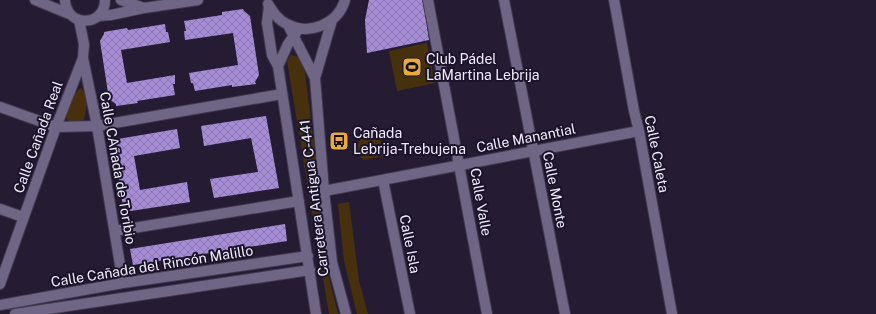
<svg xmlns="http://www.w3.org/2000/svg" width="876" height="314" font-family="'Public Sans',sans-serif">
<defs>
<pattern id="building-cross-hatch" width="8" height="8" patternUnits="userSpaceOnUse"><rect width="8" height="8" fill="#a68cd6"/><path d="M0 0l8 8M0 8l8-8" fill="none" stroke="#8a77ad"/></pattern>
</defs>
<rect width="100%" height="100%" fill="#251c34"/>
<path fill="#47310c" d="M427 43 435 83 397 91 389 51Z
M291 55 300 57 305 73 319 183 329 278 338 314H329L287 61Z
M81 88 88 97 84 120 72 124 65 117 73 94Z
M378 129 384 156 363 160 356 151 362 132Z
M349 202 359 281 368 314H357L344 261 338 204Z"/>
<path fill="url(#building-cross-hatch)" d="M369 0H423L429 40 367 53 365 20Z
M243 9 244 11 250 16 259 75 255 82 256 84 232 87V85L195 91 193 83H191L189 73 238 65 233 33 185 40 184 31H186L184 21 222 15V12Z
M165 24 166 32H168L170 42 121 50 127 83 175 75V84H173L175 95 137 101 138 103 116 106V104L109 99 100 41 104 34V32L127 28 128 30Z
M266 116 279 188 214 198 210 179 258 172 251 138 204 146 201 126Z
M177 129 180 148 134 156 140 190 187 182 190 202 124 212 112 140Z
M285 224 287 241 133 265 130 249Z"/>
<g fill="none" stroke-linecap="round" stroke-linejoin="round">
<defs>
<path id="minor" d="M35 0 69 14
M65 0C66 28 105 27 105 0
M121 0 144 8
M428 0 487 314
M504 0 565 314
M614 0 634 111 639 131 672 314
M268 4C273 12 278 20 287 24 309 36 338 24 345 0
M269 6 267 23 272 55 278 66 316 314
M98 16 111 15 144 8 198 0
M288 25 315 78 324 191 332 262 346 314
M83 58 97 126 123 283
M278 66 288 44 296 33
M315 78 332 20
M0 107 56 127 97 126 282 94
M383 180 410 314
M324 191 639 131
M0 209 23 217
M115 231 299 201
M0 284 56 127 83 58 84 44 79 20
M0 305 123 283 308 256
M15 314 310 270"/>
</defs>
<use href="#minor" stroke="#423950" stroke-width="12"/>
<use href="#minor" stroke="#6f6584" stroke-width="10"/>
</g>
<defs>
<symbol id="stadium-square" viewBox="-11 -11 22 22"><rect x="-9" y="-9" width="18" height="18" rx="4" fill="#eba93a" stroke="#1b132a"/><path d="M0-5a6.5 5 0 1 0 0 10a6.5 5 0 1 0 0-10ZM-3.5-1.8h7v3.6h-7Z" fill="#111"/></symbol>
<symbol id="bus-square" viewBox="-11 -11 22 22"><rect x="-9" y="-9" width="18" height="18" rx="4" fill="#eba93a" stroke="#1b132a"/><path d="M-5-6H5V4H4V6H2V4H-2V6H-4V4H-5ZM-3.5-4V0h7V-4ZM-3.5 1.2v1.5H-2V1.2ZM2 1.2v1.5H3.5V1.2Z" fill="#111"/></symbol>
</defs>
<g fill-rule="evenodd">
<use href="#stadium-square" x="401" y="56" width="22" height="22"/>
<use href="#bus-square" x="328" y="130" width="22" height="22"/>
</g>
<g text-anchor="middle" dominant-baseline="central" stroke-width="4" stroke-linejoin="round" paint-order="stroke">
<g font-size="14" fill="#f2edfe" stroke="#1b132a" text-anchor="start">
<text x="426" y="59">Club Pádel<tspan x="426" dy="16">LaMartina Lebrija</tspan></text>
<text x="353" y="133">Cañada<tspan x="353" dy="16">Lebrija-Trebujena</tspan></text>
</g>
<g font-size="14" fill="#f2edfe" stroke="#1b132a">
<text transform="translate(38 137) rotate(-70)">Calle Cañada Real</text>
<text transform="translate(526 138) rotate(-11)">Calle Manantial</text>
<text transform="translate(657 154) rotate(79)">Calle Caleta</text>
<text transform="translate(118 168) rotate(80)">Calle CAñada de Toribio</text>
<text transform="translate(555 190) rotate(79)">Calle Monte</text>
<text transform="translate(314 198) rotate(-97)">Carretera Antigua C-441</text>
<text transform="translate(481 202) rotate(80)">Calle Valle</text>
<text transform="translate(410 244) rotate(79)">Calle Isla</text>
<text transform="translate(152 266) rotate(-9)">Calle Cañada del Rincón Malillo</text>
</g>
</g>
</svg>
